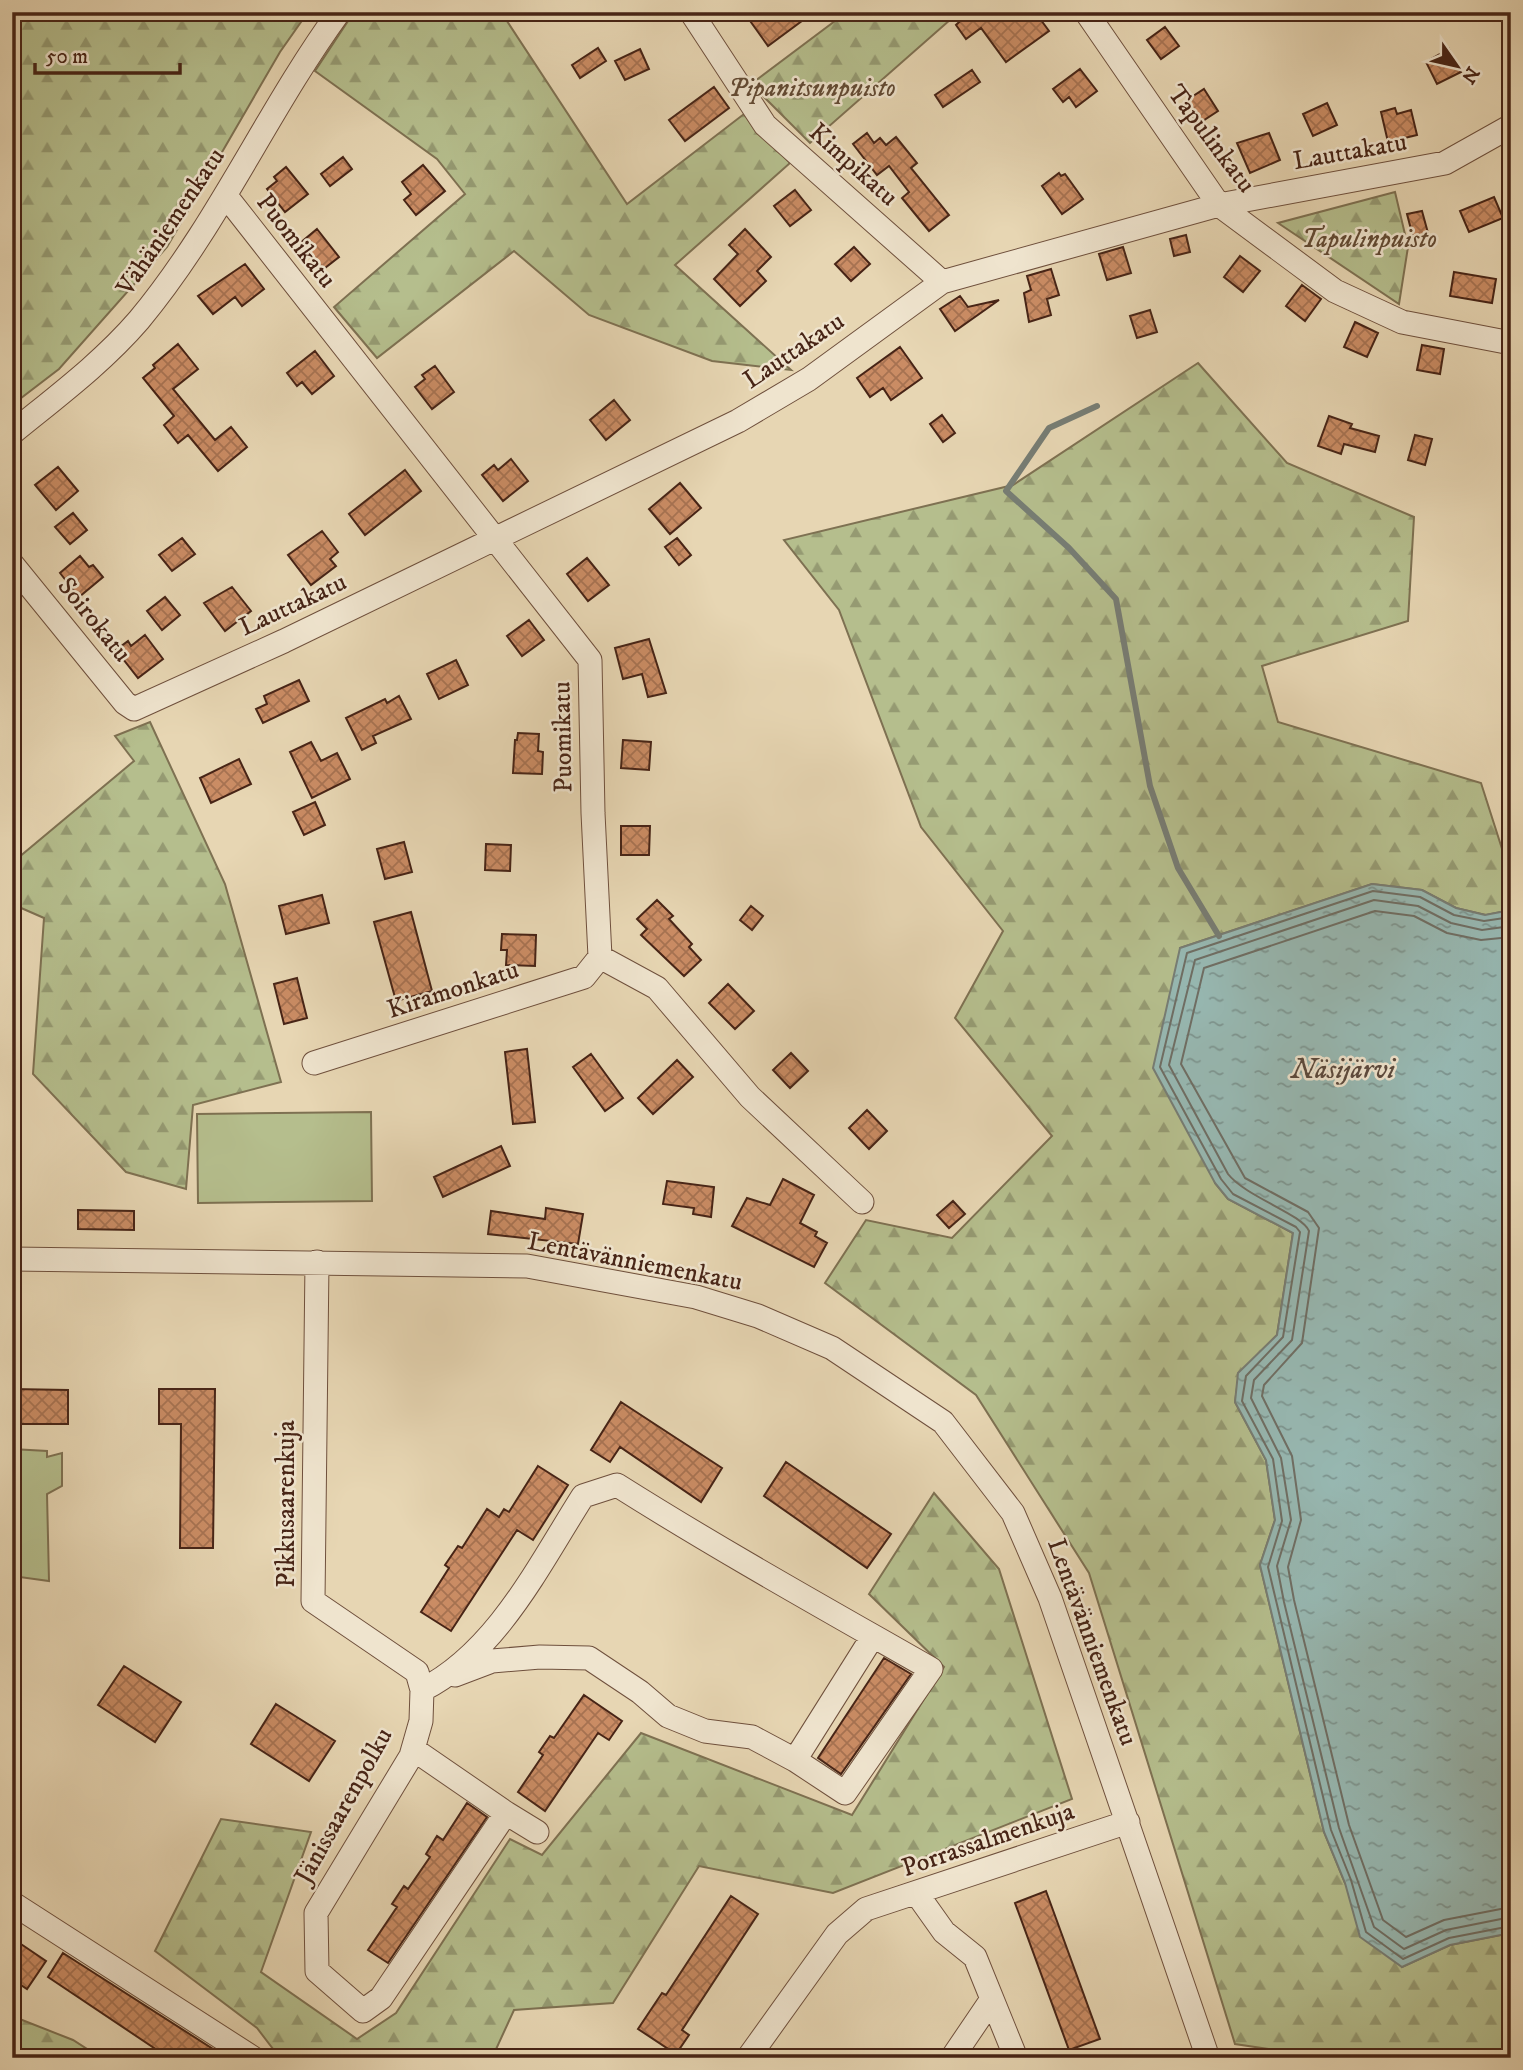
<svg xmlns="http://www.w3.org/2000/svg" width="1523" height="2070" font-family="'IM FELL DW Pica',serif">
<defs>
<pattern id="forest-firs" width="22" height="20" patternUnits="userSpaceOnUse" patternTransform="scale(1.75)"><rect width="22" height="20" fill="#b5be8d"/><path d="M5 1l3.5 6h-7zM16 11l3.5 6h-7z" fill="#959a72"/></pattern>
<pattern id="water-ripples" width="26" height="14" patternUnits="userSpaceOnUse" patternTransform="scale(1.75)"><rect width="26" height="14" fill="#97b8b2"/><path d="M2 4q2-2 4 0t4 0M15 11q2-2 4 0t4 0" fill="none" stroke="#7d9590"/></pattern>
<pattern id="building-cross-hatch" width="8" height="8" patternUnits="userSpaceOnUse" patternTransform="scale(1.75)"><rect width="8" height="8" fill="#ca8c64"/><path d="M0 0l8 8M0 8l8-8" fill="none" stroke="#a67251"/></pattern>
</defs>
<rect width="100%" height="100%" fill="#e7d6b3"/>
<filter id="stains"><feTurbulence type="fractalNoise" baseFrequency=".00286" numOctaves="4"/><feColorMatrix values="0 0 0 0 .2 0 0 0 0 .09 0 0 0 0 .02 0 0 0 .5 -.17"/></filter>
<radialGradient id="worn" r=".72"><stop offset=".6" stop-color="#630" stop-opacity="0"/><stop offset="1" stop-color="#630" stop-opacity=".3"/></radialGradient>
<path fill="url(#forest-firs)" stroke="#7e7152" stroke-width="2" d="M12 12H308L280 52 167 247 59 369 12 405Z
M354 12H501L627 204 744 114 790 163 675 265 791 370 712 361 589 315 514 251 377 358 334 307 465 194 437 159 315 71Z
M847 12H959L810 143 751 84Z
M1395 192 1408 247 1399 304 1278 223Z
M1198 363 1287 463 1414 517 1408 621 1262 666 1278 722 1481 783 1511 877V910L1486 915 1456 908 1422 890 1372 884 1180 948 1215 1183 1228 1199 1293 1233 1277 1335 1239 1373 1235 1402 1266 1460 1275 1520 1260 1565 1324 1832 1345 1883 1402 1967 1450 1945 1511 1933V2045L1496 2058H1295L1288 2052 1235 2044 1089 1573 976 1395 825 1283 866 1220 952 1238 1052 1136 955 1018 1003 931 921 827 839 610 784 540 1013 485Z
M150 722 225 884 281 1082 193 1105 186 1189 126 1172 33 1074 44 918 12 904V863L134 761 115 736Z
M934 1493 999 1569 1072 1799 833 1893 699 1866 613 2003 514 2010 492 2058H280L257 2028 155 1951 221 1819 311 1832 261 1972 357 2039 396 2013 510 1839 542 1855 641 1733 852 1815 944 1667 869 1594Z
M12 2016 73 2040 101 2058H12Z"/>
<path fill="#b5be8d" stroke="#7e7152" stroke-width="2" d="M12 909H16L17 1221H12Z
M371 1112 372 1201 198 1203 197 1114Z
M12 1449 47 1451V1457L62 1453V1486L47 1494 49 1581 12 1576Z"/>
<path fill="url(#water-ripples)" stroke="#777d74" stroke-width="2" d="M1372 884 1422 890 1456 908 1485 915 1511 910V1933L1450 1945 1402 1967 1360 1937 1345 1883 1324 1832 1260 1565 1275 1520 1266 1460 1235 1402 1238 1373 1277 1335 1293 1233 1228 1199 1215 1183 1153 1068 1180 948Z"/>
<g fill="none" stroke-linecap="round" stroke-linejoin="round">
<path stroke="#6f6e64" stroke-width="2" d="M1511 917 1484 921 1454 915 1420 897 1373 891 1187 953 1160 1067 1221 1179 1233 1194 1296 1227 1300 1232 1283 1337 1246 1376 1242 1401 1273 1459 1282 1521 1268 1567 1331 1830 1351 1880 1366 1932 1403 1959 1449 1938 1511 1926
M1511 926 1482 930 1451 923 1418 906 1374 900 1195 960 1169 1065 1228 1174C1246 1197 1302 1214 1309 1231L1292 1340 1254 1380 1251 1398 1281 1458 1291 1520 1277 1566 1284 1602 1339 1828 1374 1927 1404 1949 1446 1930 1511 1917
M1511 937 1481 940 1447 933 1414 916 1375 911 1204 968 1181 1064 1245 1178 1308 1212 1319 1228 1302 1343 1264 1385 1262 1396 1292 1456 1301 1520 1288 1567 1294 1600 1349 1825 1383 1920 1406 1937 1444 1920 1511 1907"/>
<path stroke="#777d74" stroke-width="6" d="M1097 406 1049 428 1006 491 1069 548 1116 599 1150 786 1178 868 1219 936"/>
</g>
<path fill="url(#building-cross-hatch)" stroke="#472416" stroke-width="2" d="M757 12H814L768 46 748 18Z
M970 12H1035L1049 31 1006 62 981 28 966 39 956 25Z
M1165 27 1179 46 1161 59 1147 40Z
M598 48 606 61 580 78 572 65Z
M640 49 649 69 625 80 615 61Z
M1449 49 1461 72 1437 84 1426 62Z
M1080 69 1097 91 1076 107 1069 97 1063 102 1053 89Z
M972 70 980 82 943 107 935 95Z
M714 87 729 108 685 141 669 120Z
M1204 89 1218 111 1198 124 1184 102Z
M1327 103 1337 125 1313 136 1303 114Z
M1395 108 1397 114 1411 110 1417 135 1388 142 1381 112Z
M867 133 874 143 880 138 886 145 896 137 917 163 911 168 949 215 929 231 902 198 909 192 889 166 877 175 853 144Z
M1269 133 1280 160 1250 173 1237 143Z
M343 157 352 169 330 186 321 174Z
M423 165 445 191 416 215 404 200 411 194 402 182Z
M286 167 308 194 285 212 267 189 277 181 274 177Z
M1059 173 1061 176 1065 174 1083 199 1062 214 1042 186Z
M795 190 811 210 790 226 774 206Z
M1494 197 1503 218 1469 232 1460 211Z
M1422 211 1428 233 1413 237 1407 214Z
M317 229 339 257 321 271 299 244Z
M745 229 771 257 757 271 766 281 740 306 714 279 738 254 729 245Z
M1186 235 1190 252 1174 256 1170 239Z
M854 247 870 264 851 281 835 264Z
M1123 247 1131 273 1107 280 1099 254Z
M1240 256 1260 271 1243 292 1224 277Z
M245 264 264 289 242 306 235 297 213 314 198 296Z
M1051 269 1059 295 1047 299 1051 315 1029 322 1024 293 1031 290 1027 276Z
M1454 272 1496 279 1492 303 1450 296Z
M1302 285 1321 299 1305 321 1286 306Z
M960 296 968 307 999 300 955 331 940 309Z
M1150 310 1157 332 1137 338 1130 316Z
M1355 322 1378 333 1367 357 1344 347Z
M178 344 198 369 173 389 215 440 231 427 247 447 218 471 188 435 178 443 164 425 174 416 143 378 155 368 153 365Z
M1422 345 1444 349 1440 374 1417 370Z
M900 347 922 378 891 400 883 388 870 397 857 378Z
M315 351 334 376 312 394 302 382 297 386 287 373Z
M435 366 454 392 432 409 415 387 425 379 422 375Z
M614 400 630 420 606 440 590 420Z
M942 415 955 433 943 442 930 424Z
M1329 416 1352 424 1350 428 1379 436 1375 452 1344 444 1341 454 1318 446Z
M1415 435 1432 439 1425 465 1408 460Z
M511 459 528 481 503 501 482 475 494 465 498 470Z
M58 467 78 491 56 510 35 485Z
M405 470 421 491 365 535 349 514Z
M680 483 701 508 670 534 649 509Z
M73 513 87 530 70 544 55 527Z
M322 531 338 552 330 559 336 566 311 585 288 555Z
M182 538 195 554 172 571 159 555Z
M677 538 691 555 679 565 665 547Z
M80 556 89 567 93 565 103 577 79 597 60 573Z
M587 558 609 585 588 601 567 574Z
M232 587 251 611 225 631 204 603Z
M165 597 180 615 162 630 147 611Z
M529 620 544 640 522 656 507 636Z
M145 635 163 659 138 678 116 650 128 641 131 646Z
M649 639 666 693 648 697 642 674 623 679 615 648Z
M456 660 468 685 439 699 427 674Z
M299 680 309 701 263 723 256 709 267 704 264 696Z
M399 696 411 719 373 736 376 743 362 750 346 718 385 699 387 703Z
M518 733 539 734 538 751 543 752 542 774 513 773 515 740H517Z
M623 740 651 742 649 770 621 768Z
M311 742 321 761 337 753 350 779 312 798 290 752Z
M239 759 251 784 211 803 200 778Z
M315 802 325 825 304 835 293 812Z
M621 826H650L649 855H621Z
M404 842 412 872 385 879 377 849Z
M486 844 511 845 510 871 485 870Z
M322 895 329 923 286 934 279 906Z
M657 900 673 916 669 919 692 944 689 947 701 960 684 976 641 935 647 929 637 919Z
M751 906 763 916 752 930 740 920Z
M411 912 432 991 396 1001 374 922Z
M502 934 536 935 535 966 506 965 507 950H501Z
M297 978 307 1018 284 1024 274 984Z
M728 984 754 1011 735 1029 709 1003Z
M527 1049 535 1122 513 1124 505 1052Z
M791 1053 808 1071 790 1088 773 1070Z
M591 1054 623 1098 605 1111 573 1067Z
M677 1060 693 1077 653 1114 638 1098Z
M867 1110 887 1131 869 1149 849 1128Z
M501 1146 510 1166 443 1197 434 1177Z
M783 1179 814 1195 800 1223 817 1232 815 1236 827 1243 814 1267 732 1226 747 1198 770 1205Z
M667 1181 714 1187 711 1217 693 1214 694 1208 663 1204Z
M953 1201 965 1214 949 1228 937 1215Z
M546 1208 583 1214 578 1244 488 1234 491 1211 545 1219Z
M78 1210 134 1211V1230L78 1229Z
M12 1389 68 1390V1424H12Z
M159 1389H215L213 1548H180L181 1424H159Z
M621 1402 722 1468 701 1502 620 1447 610 1462 591 1450Z
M786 1462 891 1534 867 1568 764 1496Z
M538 1466 568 1485 533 1540 517 1530 451 1631 421 1612 449 1568 445 1565 458 1546 462 1548 487 1509 499 1517 504 1509 509 1512Z
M884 1658 911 1674 841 1774 818 1758Z
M124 1666 181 1702 155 1742 98 1705Z
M584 1695 622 1721 609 1740 598 1733 545 1811 518 1792 543 1755 539 1752 550 1736 554 1738Z
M276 1704 335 1741 309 1781 251 1744Z
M467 1803 487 1817 388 1963 368 1950 397 1907 392 1904 404 1886 408 1889 430 1857 426 1854 437 1836 443 1840Z
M1046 1891 1100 2039 1069 2050 1015 1903Z
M731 1896 758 1914 682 2030 689 2035 676 2054 638 2029 662 1993 666 1995Z
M12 1938 46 1961 27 1989 12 1979Z
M63 1953 227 2058H169L48 1977Z"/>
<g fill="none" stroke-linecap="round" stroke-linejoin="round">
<defs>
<path id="minor" d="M691 12 765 125 942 282
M1086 12 1219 205 1335 291 1402 322 1511 343
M226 196 590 660 593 813 600 957 657 988 750 1097 862 1202
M12 433C56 397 102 363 139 320 218 225 267 111 339 12
M12 564 125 703 134 709 284 641 738 421 809 379 942 282 1219 205 1445 163 1511 126
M314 1063 584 977 600 957
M12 1259 527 1266 696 1297 758 1316 832 1348 943 1422 1013 1513 1050 1598 1208 2058
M317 1262 313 1601 417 1672 422 1690 421 1721 411 1756 316 1913 317 1971 363 2011 381 1998 506 1813 537 1832
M455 1675 492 1661 540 1657 589 1658 640 1692 668 1716 705 1731 752 1737 795 1760
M422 1690C497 1652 539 1565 583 1496L617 1485C720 1550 826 1609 931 1669L845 1793 795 1760 873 1636
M413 1749 506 1813
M917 1894 944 1932 975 1957 1016 2058
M12 1903 253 2058
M748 2058 837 1934 866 1909 1128 1822
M952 2058 992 1999"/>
</defs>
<use href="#minor" stroke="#6f503d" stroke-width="25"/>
<use href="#minor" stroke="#efe4ce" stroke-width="23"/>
</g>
<g text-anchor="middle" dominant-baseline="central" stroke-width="5" stroke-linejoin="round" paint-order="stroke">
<g font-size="26" font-style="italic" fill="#624a34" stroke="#efe4ce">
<text x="812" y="88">Pipanitsunpuisto</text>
<text x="1369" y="239">Tapulinpuisto</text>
</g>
<g font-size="26" fill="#472416" stroke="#efe4ce">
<text transform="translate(1211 139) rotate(53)">Tapulinkatu</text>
<text transform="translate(1350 152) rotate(-10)">Lauttakatu</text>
<text transform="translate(853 165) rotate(42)">Kimpikatu</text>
<text transform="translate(171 222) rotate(-56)">Vähäniemenkatu</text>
<text transform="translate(296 241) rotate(52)">Puomikatu</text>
<text transform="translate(794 351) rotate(-34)">Lauttakatu</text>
<text transform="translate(293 605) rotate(-25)">Lauttakatu</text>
<text transform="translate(94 620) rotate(51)">Soirokatu</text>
<text transform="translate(563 737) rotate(-91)">Puomikatu</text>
<text transform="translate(453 990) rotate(-18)">Kiramonkatu</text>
<text transform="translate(635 1262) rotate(11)">Lentävänniemenkatu</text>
<text transform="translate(286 1504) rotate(-90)">Pikkusaarenkuja</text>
<text transform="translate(1092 1642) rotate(70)">Lentävänniemenkatu</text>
<text transform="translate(344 1806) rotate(-61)">Jänissaarenpolku</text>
<text transform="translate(988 1840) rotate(-19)">Porrassalmenkuja</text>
</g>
<g font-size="28" font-style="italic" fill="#5b493d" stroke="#efe4ce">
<text x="1343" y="1069">Näsijärvi</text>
</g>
</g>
<rect width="1523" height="2070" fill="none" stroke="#e7d6b3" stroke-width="42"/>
<rect x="14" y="14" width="1495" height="2042" fill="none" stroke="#472416" stroke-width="3.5"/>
<rect x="21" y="21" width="1481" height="2028" fill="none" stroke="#472416" stroke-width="2"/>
<g transform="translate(1457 66) rotate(124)" stroke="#efe4ce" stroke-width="5" paint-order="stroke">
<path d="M0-5L12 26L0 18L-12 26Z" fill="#472416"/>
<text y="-10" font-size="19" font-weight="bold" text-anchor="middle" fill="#472416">N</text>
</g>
<path d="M35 63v10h145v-10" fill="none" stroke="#472416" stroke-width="3.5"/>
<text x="46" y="63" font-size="21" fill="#472416" stroke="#efe4ce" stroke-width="5" paint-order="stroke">50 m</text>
<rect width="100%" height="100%" filter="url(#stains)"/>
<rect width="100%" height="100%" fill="url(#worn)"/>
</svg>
